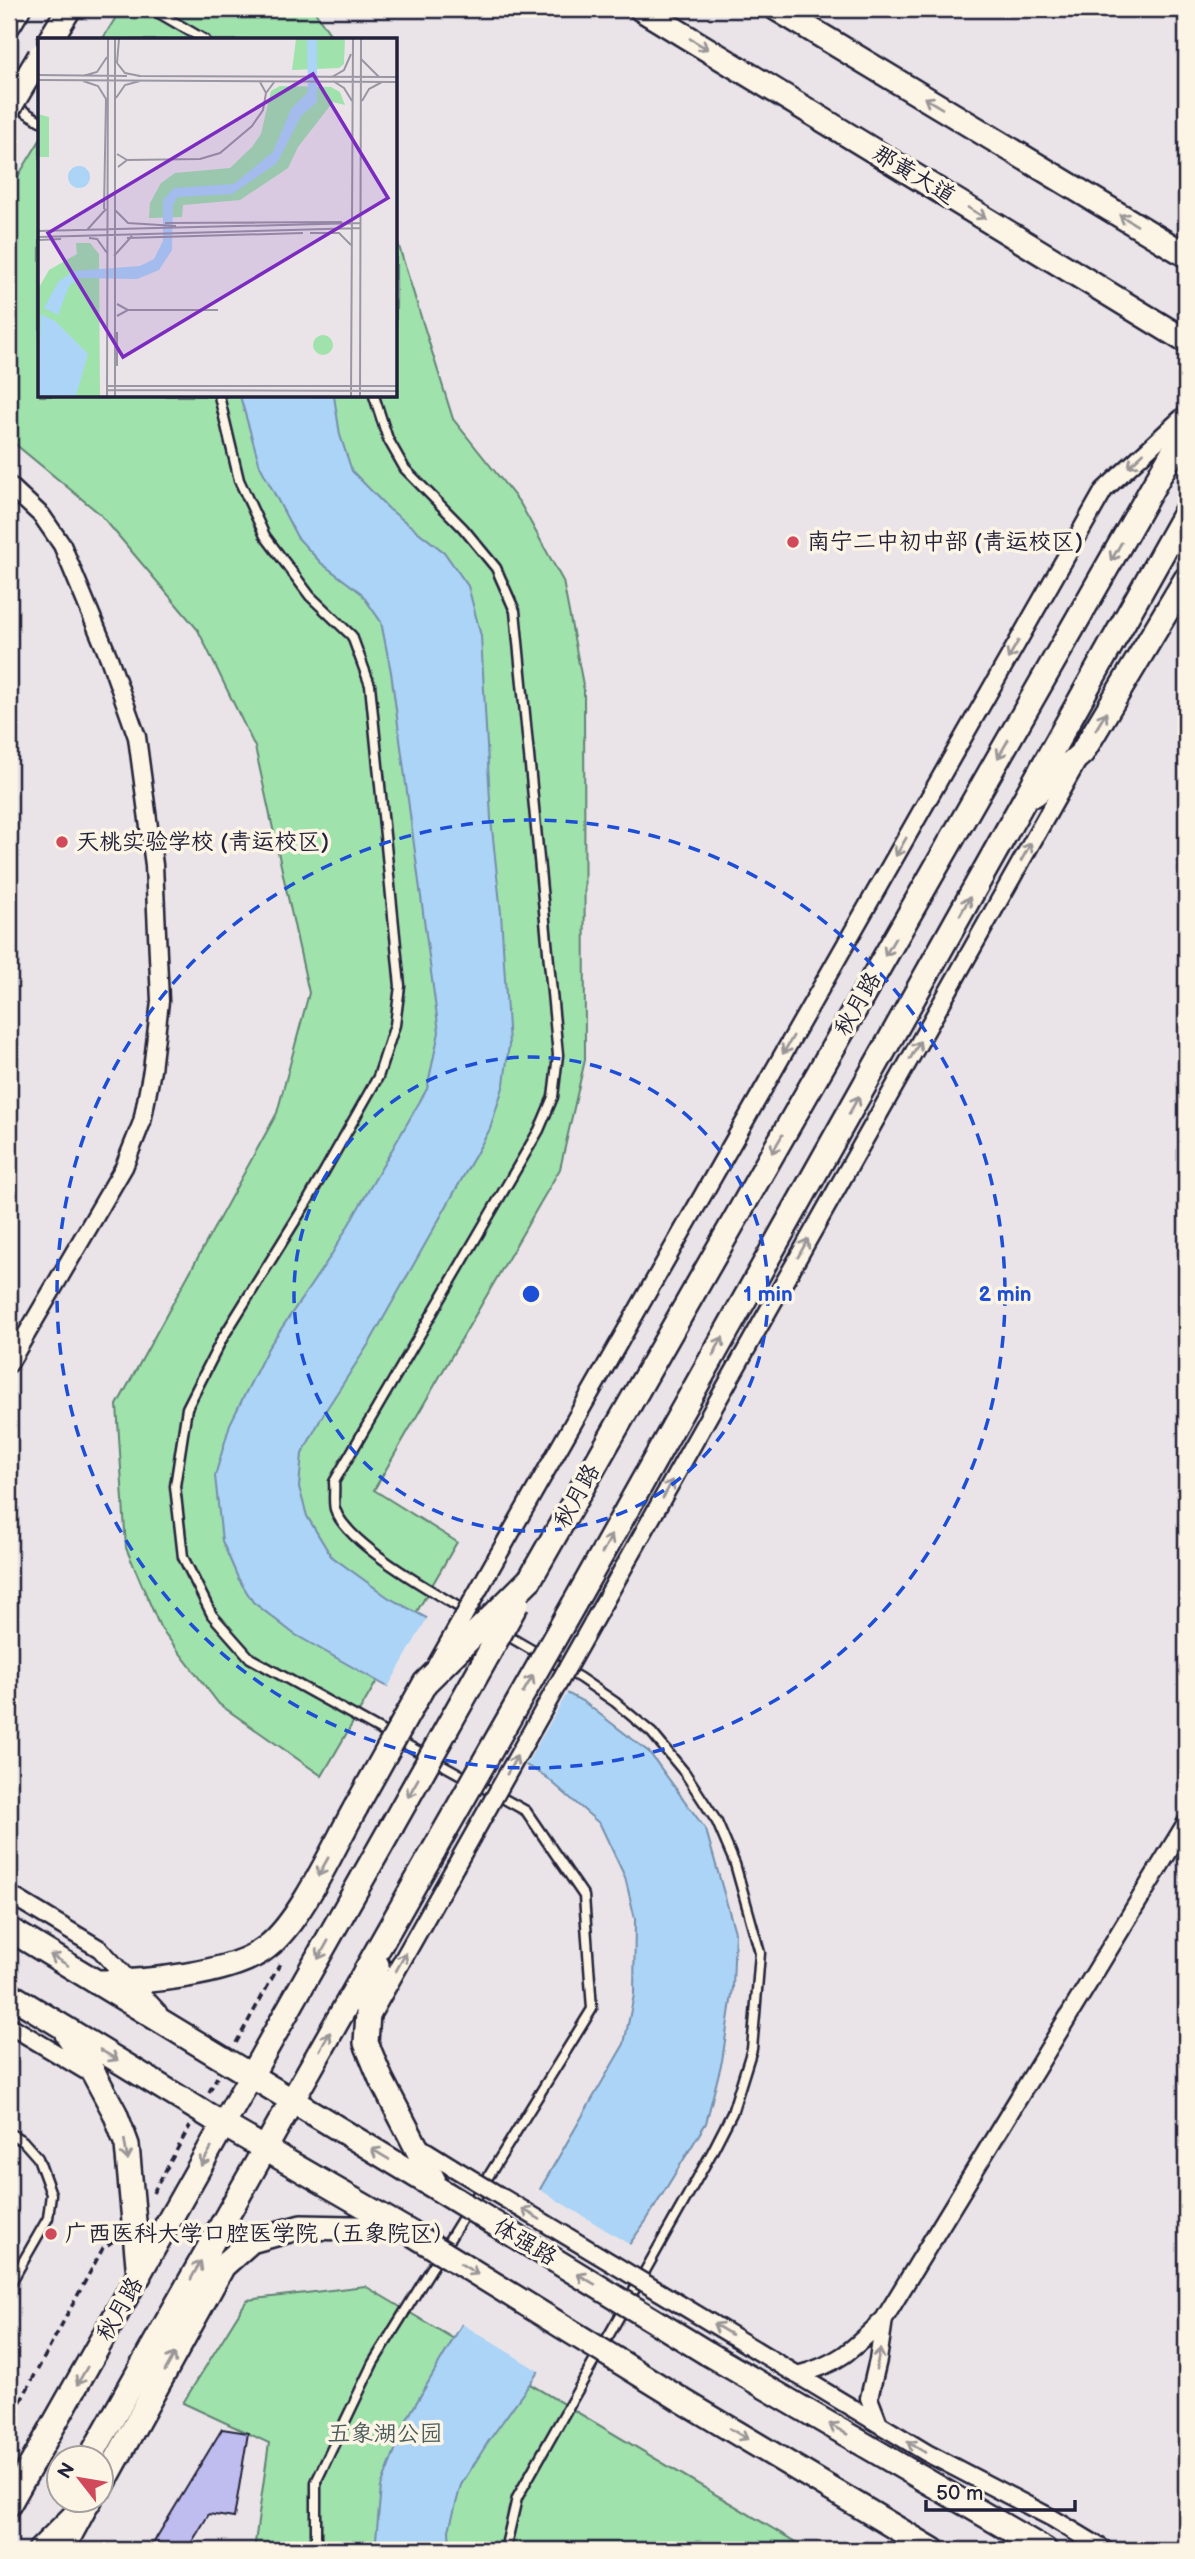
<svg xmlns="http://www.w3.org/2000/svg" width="1195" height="2559" font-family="'Balsamiq Sans','LXGW WenKai TC',sans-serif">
<rect width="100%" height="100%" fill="#eae4e8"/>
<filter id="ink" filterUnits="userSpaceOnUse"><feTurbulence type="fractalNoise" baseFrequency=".0143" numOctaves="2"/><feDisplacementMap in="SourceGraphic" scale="14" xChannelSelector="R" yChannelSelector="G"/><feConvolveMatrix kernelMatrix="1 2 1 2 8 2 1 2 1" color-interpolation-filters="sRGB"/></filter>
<g filter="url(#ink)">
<path fill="#a0e2ac" stroke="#618274" stroke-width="2" d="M121 9H313L334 40H102Z
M40 140V396H396V237L453 419 520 503 563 581 584 690 585 1060 560 1169 374 1490 457 1542 322 1776 219 1704 160 1627 126 1548 117 1405 277 1113 309 993 255 747 198 630 100 514 9 439V191Z
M365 2286 809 2550H254L269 2443 183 2403 247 2300Z"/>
<path fill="#abd4f6" stroke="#748dab" stroke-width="2" d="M240 396H334L340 435 352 471 389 509 444 552 468 586 481 636 491 819 501 913 509 1045 504 1084 490 1129 370 1342 324 1413 302 1454 299 1487 307 1516 331 1556 389 1598 584 1702 649 1752 706 1830 735 1932 733 1988 722 2061 706 2123 646 2221 488 2442 461 2485 449 2530 450 2550H375L381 2487 407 2419 624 2044 634 1995 635 1919 625 1877 600 1824 545 1776 294 1634 253 1602 238 1578 222 1541 215 1476 230 1424 268 1348 330 1257 427 1089 439 1032 391 672 381 622 361 593 321 563 297 537 260 466Z"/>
<path fill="#eae4e8" d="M9 9H68L86 20 74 40H40V79L9 60Z
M429 1615 569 1690 524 1768 387 1689Z
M537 2188 632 2246 542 2373 459 2322Z"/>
<path fill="#bfbdef" stroke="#22223b" stroke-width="2" d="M222 2429 248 2433 234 2518 209 2514 187 2550H149Z"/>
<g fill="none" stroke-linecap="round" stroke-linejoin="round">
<defs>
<path id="lane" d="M152 9 205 40
M14 105 40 121
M219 396 239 480 265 536 310 596 352 636 370 685 400 986 395 1025 378 1077 307 1202 222 1339 187 1408 175 1486 183 1557 212 1615 250 1658 526 1811 584 1896 592 2009 373 2363 316 2482V2550
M374 396 388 439 405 469 463 528 496 568 515 611 558 1055 553 1097 539 1130 334 1482C335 1490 333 1501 335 1509 346 1544 435 1593 467 1612
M503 1633 580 1678 615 1702 652 1733 685 1773 717 1822 735 1864 760 1953 755 2015 752 2049 732 2113 711 2154 517 2498 505 2550
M9 2133 23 2141 38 2158 51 2194 48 2218 9 2286"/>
<path id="street" d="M9 485 42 516 62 545 109 658 137 737 154 865 160 1001 152 1070 142 1122 124 1167 9 1364
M497 1557 1104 490 1186 414
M598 1613 1076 764
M9 1894 100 1949 158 2012
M371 2016 455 1867
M9 2025 91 2074
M415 2144 452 2167
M673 2300 927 2453 1052 2518 1105 2550
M884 2319 1186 1823
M797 2375C840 2364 854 2348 884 2319L878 2360 869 2398 879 2424
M66 2550 88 2509"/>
<path id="secondary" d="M641 9 1186 341
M777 9 1186 255
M9 24 18 9
M50 40 69 9
M1035 794 1082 753 1186 579
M530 1579 1186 429
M574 1604 1186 511
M9 1929 438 2189
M377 1965 369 1998 366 2043 381 2079 438 2189
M96 1982C140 1983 233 1975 267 1947 301 1921 334 1846 356 1807
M9 1994 224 2125 411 2233
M67 2034 93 2072 115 2113 127 2145 139 2276
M707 2353 1045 2550
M680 2399 933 2550
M90 2458 434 1850
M102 2486 223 2266 251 2241 301 2227 398 2229
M9 2504 392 1826
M40 2550 90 2500"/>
</defs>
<use href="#lane" stroke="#22223b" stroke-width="13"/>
<use href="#street" stroke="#22223b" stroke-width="21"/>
<use href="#secondary" stroke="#22223b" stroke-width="28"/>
<path stroke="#22223b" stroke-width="3.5" stroke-dasharray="7 5" stroke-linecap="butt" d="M236 2043 280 1964
M209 2092 217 2077
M153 2193 190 2126
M9 2423 103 2248 116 2239"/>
<use href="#lane" stroke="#fcf5e5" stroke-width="8"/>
<use href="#street" stroke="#fcf5e5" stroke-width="16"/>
<use href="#secondary" stroke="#fcf5e5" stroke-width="23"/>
<defs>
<path id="street-bridge" d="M436 1665 497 1557
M455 1867 598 1613
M452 2167 673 2300"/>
<path id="secondary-bridge" d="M9 108 40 56
M356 1807 425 1683 530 1579
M392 1826 517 1603
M434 1850 574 1604
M438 2189 707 2353
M411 2233 680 2399"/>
</defs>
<use href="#street-bridge" stroke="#22223b" stroke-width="21" stroke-linecap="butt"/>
<use href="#secondary-bridge" stroke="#22223b" stroke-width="28" stroke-linecap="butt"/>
<use href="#street-bridge" stroke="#fcf5e5" stroke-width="16"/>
<use href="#secondary-bridge" stroke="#fcf5e5" stroke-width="23"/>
</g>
<defs><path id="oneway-shaft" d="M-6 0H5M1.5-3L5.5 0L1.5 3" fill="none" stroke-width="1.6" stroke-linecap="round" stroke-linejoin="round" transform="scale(1.75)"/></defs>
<g stroke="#9a9698">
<use href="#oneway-shaft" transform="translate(699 44) rotate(31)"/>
<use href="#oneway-shaft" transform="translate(933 103) rotate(-149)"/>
<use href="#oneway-shaft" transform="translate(977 213) rotate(31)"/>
<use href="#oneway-shaft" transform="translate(1128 220) rotate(-149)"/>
<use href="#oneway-shaft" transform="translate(1136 460) rotate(137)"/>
<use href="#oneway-shaft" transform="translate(1116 552) rotate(120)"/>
<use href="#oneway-shaft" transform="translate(1013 650) rotate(120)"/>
<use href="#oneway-shaft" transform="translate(1101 721) rotate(-59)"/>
<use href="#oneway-shaft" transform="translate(1003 749) rotate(120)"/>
<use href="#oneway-shaft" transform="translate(901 847) rotate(120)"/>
<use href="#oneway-shaft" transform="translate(1026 852) rotate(-61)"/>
<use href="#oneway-shaft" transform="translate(965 906) rotate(-61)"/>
<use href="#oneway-shaft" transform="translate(890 947) rotate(120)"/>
<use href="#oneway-shaft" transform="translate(788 1045) rotate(120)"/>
<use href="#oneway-shaft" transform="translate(915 1050) rotate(-61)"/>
<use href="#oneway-shaft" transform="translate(854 1105) rotate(-61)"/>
<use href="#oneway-shaft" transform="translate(777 1144) rotate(120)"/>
<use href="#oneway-shaft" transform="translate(803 1248) rotate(-61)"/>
<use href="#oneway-shaft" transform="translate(718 1346) rotate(-61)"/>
<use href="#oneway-shaft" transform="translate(668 1489) rotate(-61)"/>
<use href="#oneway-shaft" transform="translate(607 1544) rotate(-61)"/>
<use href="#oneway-shaft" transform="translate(528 1684) rotate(-60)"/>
<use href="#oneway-shaft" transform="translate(512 1765) rotate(-61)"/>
<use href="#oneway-shaft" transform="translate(413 1788) rotate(119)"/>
<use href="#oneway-shaft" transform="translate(323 1867) rotate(119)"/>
<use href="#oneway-shaft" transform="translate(323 1950) rotate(119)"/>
<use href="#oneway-shaft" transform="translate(59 1960) rotate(-149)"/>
<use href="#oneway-shaft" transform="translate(401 1962) rotate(-61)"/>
<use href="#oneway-shaft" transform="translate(325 2041) rotate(-60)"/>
<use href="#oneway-shaft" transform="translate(109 2055) rotate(31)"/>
<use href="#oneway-shaft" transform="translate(126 2150) rotate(81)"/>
<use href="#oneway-shaft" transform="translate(380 2154) rotate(-149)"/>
<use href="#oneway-shaft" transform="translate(206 2157) rotate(120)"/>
<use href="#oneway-shaft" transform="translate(531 2214) rotate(-149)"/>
<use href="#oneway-shaft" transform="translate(469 2269) rotate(32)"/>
<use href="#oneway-shaft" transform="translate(196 2270) rotate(-61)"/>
<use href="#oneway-shaft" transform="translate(586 2279) rotate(-149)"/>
<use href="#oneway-shaft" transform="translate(722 2329) rotate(-149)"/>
<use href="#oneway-shaft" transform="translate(878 2359) rotate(-79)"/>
<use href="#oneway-shaft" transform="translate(170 2362) rotate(-61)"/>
<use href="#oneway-shaft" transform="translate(82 2376) rotate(120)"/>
<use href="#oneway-shaft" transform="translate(838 2429) rotate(-150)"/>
<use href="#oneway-shaft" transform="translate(739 2434) rotate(31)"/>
<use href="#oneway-shaft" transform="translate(916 2447) rotate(-149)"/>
</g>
</g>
<g fill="none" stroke="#1d4ed8" stroke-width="3.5" stroke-dasharray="12 9">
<circle cx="531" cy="1294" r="237"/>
<circle cx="531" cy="1294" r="474"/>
</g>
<g fill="#d1495b" stroke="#fcf5e5" stroke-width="2.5">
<circle cx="793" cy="542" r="7"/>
<circle cx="62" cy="842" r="7"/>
<circle cx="51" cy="2234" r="7"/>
</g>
<g text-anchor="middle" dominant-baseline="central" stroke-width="7" stroke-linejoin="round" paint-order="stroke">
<g font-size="23" fill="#22223b" stroke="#fcf5e5">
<text transform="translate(914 175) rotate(31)">那黄大道</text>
<text transform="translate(858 1004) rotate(-60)">秋月路</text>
<text transform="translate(577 1496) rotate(-61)">秋月路</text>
<text transform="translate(525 2242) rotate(31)">体强路</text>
<text transform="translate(120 2309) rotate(-60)">秋月路</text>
</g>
<g font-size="23" fill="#22223b" stroke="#fcf5e5" text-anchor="start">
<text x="807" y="542">南宁二中初中部 (青运校区)</text>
<text x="76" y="842">天桃实验学校 (青运校区)</text>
<text x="65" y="2234">广西医科大学口腔医学院（五象院区）</text>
</g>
<g font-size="23" fill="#485c5d" stroke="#fcf5e5">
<text x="385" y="2434">五象湖公园</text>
</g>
</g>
<g transform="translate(38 38)">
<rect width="359" height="359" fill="#eae4e8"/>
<path d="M258 1H307L306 26 301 30 254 32ZM242 48 293 49 302 54 307 67 295 64 260 109 250 130 202 162 145 167 144 179 111 180 112 165 123 145 137 135 192 130 214 109 223 96 233 53ZM0 76 11 79V119H0ZM38 205H52L61 216 62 358H0V251L11 232 39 216ZM275 307a10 10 0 1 1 20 0a10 10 0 1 1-20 0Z" fill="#a0e2ac"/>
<path d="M269 1H279V64L263 78 239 125 194 156 140 159 135 167 134 212 121 232 99 241 41 240 31 248 20 277 6 270 20 244 36 233 102 228 116 221 125 203V162L136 150 196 146 235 114 253 71 270 54ZM30 139a11 11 0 1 1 22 0a11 11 0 1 1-22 0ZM3 276 17 283 50 316 38 358H0Z" fill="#abd4f6"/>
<path fill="none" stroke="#9a96a3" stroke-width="2" d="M323 21 341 39M79 25 81 1M79 25 87 35 102 38M0 37 89 38M45 38 59 34 69 19M100 38 359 39M294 39 306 32 313 16M0 42 359 44M45 43 60 48 68 61M295 43 306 50 314 63M222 44 228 55 237 43M78 60 87 47 102 43M324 63 331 51 344 44M79 116 89 122 80 129M89 122 162 121 182 115 214 88 225 72 228 55M66 171 68 60M77 172 90 185 138 188M127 185 304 184M49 192 68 171M0 193 323 185M272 195H301L313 207M0 199 323 190M51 200 59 201 69 215M89 200 265 195M0 202 23 201M76 218 94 198M79 266 90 272 79 278M90 272H180M79 328V294M69 348H359M69 352 359 353M69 358 70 1M77 358V1M313 358 315 1M322 358 323 1"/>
<path fill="#7b2cbf" fill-opacity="0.15" stroke="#7b2cbf" stroke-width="3.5" d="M275 36 350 160 85 319 10 195Z"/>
<rect width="359" height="359" fill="none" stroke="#22223b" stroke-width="3.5"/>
</g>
<circle cx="531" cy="1294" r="10" fill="#1d4ed8" stroke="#fcf5e5" stroke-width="3.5"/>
<g font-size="21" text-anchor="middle" font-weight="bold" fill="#1d4ed8" stroke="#fcf5e5" stroke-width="7" stroke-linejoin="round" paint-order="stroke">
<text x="768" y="1301">1 min</text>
<text x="1005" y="1301">2 min</text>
</g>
<rect width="1195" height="2559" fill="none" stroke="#fcf5e5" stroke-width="35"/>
<rect x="18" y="18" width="1160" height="2524" fill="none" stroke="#22223b" stroke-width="2.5" filter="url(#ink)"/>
<g transform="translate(80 2479) rotate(301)"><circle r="33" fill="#fcf5e5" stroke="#a5a1a1" stroke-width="2"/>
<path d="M0-5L12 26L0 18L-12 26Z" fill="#d1495b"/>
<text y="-10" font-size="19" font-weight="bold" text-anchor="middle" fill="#22223b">N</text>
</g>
<path d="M926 2500v10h149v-10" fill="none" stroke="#22223b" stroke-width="3.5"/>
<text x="936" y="2500" font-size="21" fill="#22223b" stroke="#fcf5e5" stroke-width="5" paint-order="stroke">50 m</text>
</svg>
